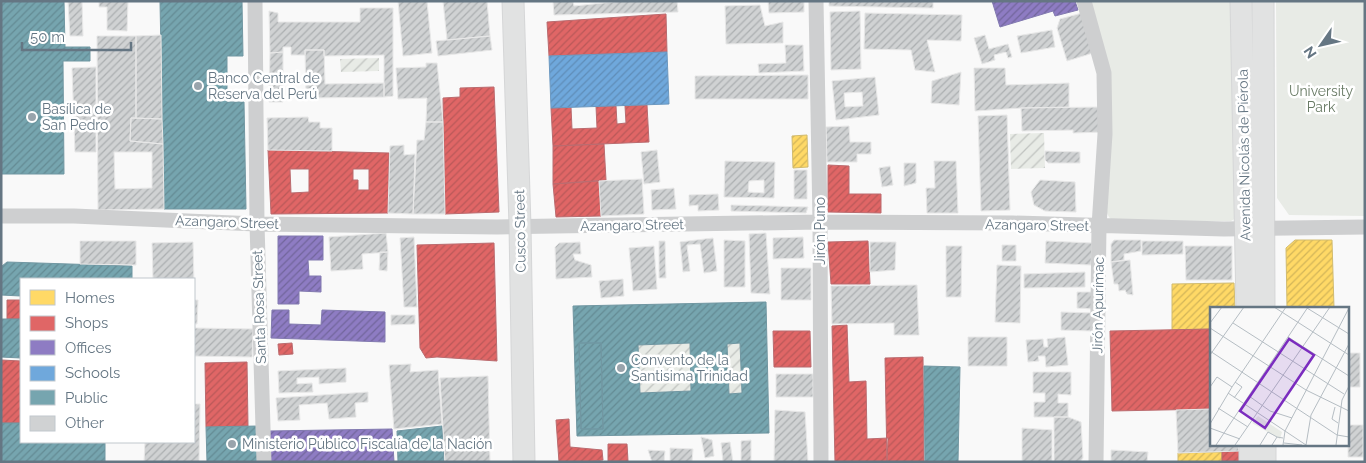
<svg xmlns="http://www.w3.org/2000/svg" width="1366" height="463" font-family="Raleway,sans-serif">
<defs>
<pattern id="garden-furrows" width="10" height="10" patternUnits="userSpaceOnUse" patternTransform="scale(1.25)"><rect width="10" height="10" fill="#e8ebe6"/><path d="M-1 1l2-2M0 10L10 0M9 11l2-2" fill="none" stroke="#c0c3c0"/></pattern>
<pattern id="homes-hatch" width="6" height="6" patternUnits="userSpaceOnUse" patternTransform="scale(1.25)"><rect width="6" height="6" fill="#ffd966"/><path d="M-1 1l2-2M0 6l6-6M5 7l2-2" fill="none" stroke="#d2b559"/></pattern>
<pattern id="shops-hatch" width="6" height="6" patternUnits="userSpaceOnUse" patternTransform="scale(1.25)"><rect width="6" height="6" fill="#e06666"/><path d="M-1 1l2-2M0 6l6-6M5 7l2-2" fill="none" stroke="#b95959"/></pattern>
<pattern id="offices-hatch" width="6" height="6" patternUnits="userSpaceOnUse" patternTransform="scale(1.25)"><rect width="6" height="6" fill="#8e7cc3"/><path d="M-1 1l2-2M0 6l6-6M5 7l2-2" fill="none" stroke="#72669c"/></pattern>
<pattern id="schools-hatch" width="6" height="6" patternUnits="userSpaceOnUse" patternTransform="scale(1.25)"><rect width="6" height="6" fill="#6fa8dc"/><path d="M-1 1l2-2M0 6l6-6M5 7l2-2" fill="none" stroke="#5f8db8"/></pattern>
<pattern id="public-hatch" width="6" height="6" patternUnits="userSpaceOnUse" patternTransform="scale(1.25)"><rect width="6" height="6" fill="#76a5af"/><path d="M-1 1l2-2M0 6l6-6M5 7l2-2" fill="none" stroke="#648b94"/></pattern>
<pattern id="building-hatch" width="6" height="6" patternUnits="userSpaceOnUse" patternTransform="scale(1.25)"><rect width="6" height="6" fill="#d0d2d3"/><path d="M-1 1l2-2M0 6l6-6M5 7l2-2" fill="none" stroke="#acafb1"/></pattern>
</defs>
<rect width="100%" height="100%" fill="#f9f9f9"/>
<path fill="#e8ebe6" d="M1091 1H1233L1236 218 1231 221H1116C1111 220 1109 218 1107 213L1111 100Z
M1276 1H1365V216L1289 215 1277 198Z"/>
<path fill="url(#garden-furrows)" d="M379 58V71L341 72 340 59Z
M1044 133 1045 168 1011 169 1010 134Z
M690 343 691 391 640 393 638 345Z
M740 343 742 393 729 394 727 344Z"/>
<path fill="url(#homes-hatch)" stroke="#d1bb6f" d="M807 135 808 167 793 168 792 136Z
M1295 240H1332L1334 308H1287L1286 248Z
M1234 283 1235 308H1211V329L1172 330V284Z
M1222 452V462H1178V453Z"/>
<path fill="url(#shops-hatch)" stroke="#bb6b6f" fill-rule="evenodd" d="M666 14 667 52 549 56 547 22Z
M494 87 499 212 445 214 443 98 460 97V88Z
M647 105 649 142 553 146 551 108 571 107 572 129 597 128 596 106H616L617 124 626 123 625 106Z
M604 144 606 180 553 184V146Z
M268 150 389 153 388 213 271 214ZM290 169H309V192L291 193ZM353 169H369V190H358V180H353Z
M828 165 849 166V194H881V213L828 212Z
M599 181 601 216 556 217 553 184Z
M868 241 870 284H831L828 242Z
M494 243 497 361 437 357 426 358 420 348 417 245Z
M7 300H21V319H7Z
M847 325 849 382 866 381 867 439 888 438 887 462H835L832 326Z
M1211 329V409L1112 411 1110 331Z
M773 331H810L811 367H774Z
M292 343 293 354 279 355 278 344Z
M923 357 924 462H887L885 358Z
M1 360 21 361V423H1Z
M247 362 248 426 206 427 205 363Z
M569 419 570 447 602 450 603 460 587 462H559L556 420Z
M608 444H627L628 461H608Z
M1239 451V462H1222V452Z"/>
<path fill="url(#offices-hatch)" stroke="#827ab0" d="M992 1H1075L1078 10 1055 16 1053 11 1000 27Z
M278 236H323V260H308L309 276H321V292L299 291V304H278Z
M272 310H289V324L321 325 322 310 385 312V342L271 338Z
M392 429 394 462H270L269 431Z"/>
<path fill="url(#schools-hatch)" stroke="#6c99c1" d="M667 52 669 104 551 108 549 56Z"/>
<path fill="url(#public-hatch)" stroke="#7197a2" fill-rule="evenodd" d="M1 1H64L65 47H90V61H63L64 174H1Z
M160 1H242L243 56H227V102H244L246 209H164Z
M7 262 132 266V279H21V296L1 295 2 266Z
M766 302 769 433 577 436 573 306ZM579 343H601L603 429H581ZM690 343 691 391 640 393 638 345ZM740 343 742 393 729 394 727 344Z
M1 319H21V358L1 357Z
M579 343H601L603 429H581Z
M924 366 960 367 958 462H925Z
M1 423H21V442H105V462H1Z
M258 426 259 462H207L206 427Z
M442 426 444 462H398L397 431Z"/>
<path fill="url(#building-hatch)" stroke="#e8e8e8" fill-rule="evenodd" d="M68 1H82L83 36H70Z
M99 1H128L127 31 107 30V7H99Z
M398 1H427L432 53 403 56Z
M443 1H487L490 36 447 40Z
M553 1H677L678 12 554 15Z
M573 1H623L574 6Z
M768 1H804V12L769 13Z
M829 1H933V8L829 6Z
M760 5 765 26 783 22V43L726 44 725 6Z
M360 8H393V96L384 97V55L324 56V50H305V55H291V47H283V52L270 53 269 11 278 13V22H360Z
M860 11 861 69 831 70 830 12Z
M865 13 962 15 961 41 927 40 935 72 915 70 911 50 864 49Z
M1082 13 1093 53 1067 61 1057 28 1060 19Z
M1052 30 1055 47 1021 53 1017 36Z
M161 35 162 119 136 118V36Z
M985 35 989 49 1008 44 1012 57 1008 58 1006 52 994 55 995 60 982 64 974 38Z
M97 36H136V118H131L130 141 163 144 164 209 98 210ZM114 152H152V188L115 189Z
M490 36 492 50 438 56 436 41Z
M785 45H803L804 71 759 73 758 64 786 63Z
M305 50H324L325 84 384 83V97L306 98Z
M283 52V102H269L270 53Z
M426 63H437L443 122H426L427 98 398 99 396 68 426 67Z
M96 67V152H75L72 68Z
M974 68H1005L1006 85 1069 83V107L1021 108 975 111Z
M961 72 959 105 931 103 932 81Z
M808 75V99H695V76Z
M875 77 879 115 836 120 832 81ZM862 92 863 106 845 107 844 93Z
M1102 107V132L1073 133V130L1022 131 1021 108Z
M1007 115 1010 210 981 211 978 116Z
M308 117 309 122H320V128H332V151L268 150 267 118Z
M131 118 162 119 163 144 130 141Z
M426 122H443L445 214H413L417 140H424Z
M849 126 850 142H871V154H857V162H827L826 127Z
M404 145V155L415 154 413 214 388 213 390 146Z
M657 150 660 182 644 184 641 152Z
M1045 151 1080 152V163H1048L1045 160Z
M725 161 775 162 774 198 724 197ZM764 180V193L748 192 749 181Z
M934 161H956L958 213H927L926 188H935Z
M904 163H916V183L904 186Z
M890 166 893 185 882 187 879 168Z
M794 170H807V199H794Z
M642 179 644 214 601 216 599 181Z
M1040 180 1075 182 1076 212 1045 211 1034 205 1031 192Z
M674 188 676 209 652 210 651 190Z
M718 194 719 210 698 211V205L689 206V195Z
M731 205 808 207 806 213 731 211Z
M386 233 388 252 362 254 363 269 331 271 329 237Z
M766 233 770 294 751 293 749 234Z
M414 237 417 307H404L400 238Z
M803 237 804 258 773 259V238Z
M713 238 717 271 704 273 700 244 687 245 690 271 683 272 680 242Z
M724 240 745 241V287H724Z
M1114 240H1141V251L1124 254V260L1111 262V244Z
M80 241H136V265L80 264Z
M659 241H665L666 278H659Z
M1046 241 1092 243 1091 265 1045 263Z
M1142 241H1183V254L1142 255Z
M193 242 194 283V279H153L152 243Z
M580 242 581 254H573L575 260 591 265 592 277 556 279 555 247 559 243Z
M870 242H896L895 270 870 272Z
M1002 245H1016V261H1002Z
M654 246 657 289 633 291 629 248Z
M946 246H962L961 297H946Z
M1185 246H1232V280H1186Z
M380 252H388L387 271 379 270Z
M1130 260 1133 295 1127 294 1125 290 1119 291 1118 284H1114L1111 262Z
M997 265 1021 266 1020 323 995 322Z
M781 268H811V300H781Z
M1085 272V287L1024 288V274Z
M623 279 624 296 601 298 599 281Z
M917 285 919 335H894V323L832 324 831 286Z
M1077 292H1093V309L1077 308Z
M194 300H198L197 324H194Z
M1061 312 1093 313 1092 331 1061 330Z
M391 315H415V324L391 325Z
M194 328 253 329 252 357 194 356Z
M968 337H1007V366H968Z
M1065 337 1068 365 1046 367 1045 356H1038L1039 361 1028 362 1026 340 1043 339 1044 347H1048L1047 339Z
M1347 353H1360V387H1347Z
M411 364 410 372 438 370 442 424 394 429 389 365Z
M346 368V382L319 384V377L297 378V384L312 383 313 392 279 393 278 371Z
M1033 372H1071V395L1058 394V403H1068V417H1034V402H1045V393H1033Z
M776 374H813V397H776Z
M488 376 490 462H445L440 378Z
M368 392V402L355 403 356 417 329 419 327 403 299 405 300 420 278 421 276 398Z
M194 404H200L199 462H144L145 442H194Z
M1211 409V444H1238L1239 451 1178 453 1176 410Z
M775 410 805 412 808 462H774Z
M1054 417H1068L1081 422 1083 458 1080 462H1054Z
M1348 425H1363V457H1348Z
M1022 428 1052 430V462H1022Z
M701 437 712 440 714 456 705 458Z
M751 440V462H741V441Z
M730 442 733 462H723L721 443Z
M670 448 693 449 692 462H670Z
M648 450 665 451 664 462H652Z
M1111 450 1148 452 1147 462H1111Z"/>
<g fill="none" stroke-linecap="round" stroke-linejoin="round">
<defs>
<path id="secondary" d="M513 1 520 226 524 462
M1241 1 1247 308
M1263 1 1264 308
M1250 444V462
M1265 444V462"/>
</defs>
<use href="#secondary" stroke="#d5d6d7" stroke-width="23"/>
<path stroke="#cecfd0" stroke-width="15" d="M255 1 257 224 264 462
M816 1 820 222 821 462
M1084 1 1104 73 1105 134 1099 226 1096 462
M1 216H74L257 224 497 227 820 222 1013 223 1224 229 1365 227"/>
<use href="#secondary" stroke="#e1e2e2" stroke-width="21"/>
</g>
<g fill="#99a4ac" stroke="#fff" stroke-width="2">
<circle cx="198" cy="86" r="5"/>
<circle cx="32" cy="117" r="5"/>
<circle cx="621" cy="368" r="5"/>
<circle cx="232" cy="444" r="5"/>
</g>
<g text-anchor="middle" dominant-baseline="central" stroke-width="5" stroke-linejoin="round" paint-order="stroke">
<g font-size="14" fill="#657683" stroke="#fff" text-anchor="start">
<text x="208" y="78">Banco Central de<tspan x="208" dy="16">Reserva del Perú</tspan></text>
<text x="42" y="109">Basílica de<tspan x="42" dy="16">San Pedro</tspan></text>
<text x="631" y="360">Convento de la<tspan x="631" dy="16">Santisima Trinidad</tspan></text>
<text x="242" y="444">Ministerio Público Fiscalía de la Nación</text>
</g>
<g font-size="14" fill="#687a64" stroke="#fff">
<text x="1321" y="91">University<tspan x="1321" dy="16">Park</tspan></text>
</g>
<g font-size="14" fill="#657683" stroke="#fff">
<text transform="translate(1244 155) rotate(-91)">Avenida Nicolás de Piérola</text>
<text transform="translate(227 222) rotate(2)">Azangaro Street</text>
<text transform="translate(632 225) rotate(-1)">Azangaro Street</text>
<text transform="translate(1037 225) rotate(1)">Azangaro Street</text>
<text transform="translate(520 231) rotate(-91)">Cusco Street</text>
<text transform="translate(820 231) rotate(-90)">Jirón Puno</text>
<text transform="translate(1098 305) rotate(-89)">Jirón Apurímac</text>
<text transform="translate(259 307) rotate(-92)">Santa Rosa Street</text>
</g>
</g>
<g transform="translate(1210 307)">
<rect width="139" height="139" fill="#f9f9f9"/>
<path d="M48 109 72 125 70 132 42 116Z" fill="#e8ebe6"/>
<path fill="none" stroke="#b5bdc3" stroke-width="1" d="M64 0 139 48M97 1 139 27M0 16 12 0M23 16 134 87M0 21 96 83 139 104M78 30 139 69M0 44 127 128 139 130M0 48 34 0M0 80 7 70 22 80 0 117M22 80 76 0M18 86 96 138M39 89 60 104 82 111M24 91 32 80 25 75M125 100 122 112 128 116M8 101 38 120M0 121 30 132M74 136 92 138M6 138 98 0M25 138 120 0M50 138 58 125 67 130M62 138 67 130 73 131M73 138 75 124 139 1M96 138 101 108 139 37M126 138 132 93 139 79"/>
<path fill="#7b2cbf" fill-opacity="0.15" stroke="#7b2cbf" stroke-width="2.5" d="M79 32 104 48 55 121 30 104Z"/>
<rect width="139" height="139" fill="none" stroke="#657683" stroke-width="2.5"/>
</g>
<rect width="1366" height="463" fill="none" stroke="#657683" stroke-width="5"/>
<rect x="20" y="278" width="175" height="165" fill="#ffffff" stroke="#c1c8cd"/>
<rect x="30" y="290" width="25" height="15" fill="#ffd966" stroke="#c1c8cd"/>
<text x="65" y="303" font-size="15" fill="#657683">Homes</text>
<rect x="30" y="316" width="25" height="15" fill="#e06666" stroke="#c1c8cd"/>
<text x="65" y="328" font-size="15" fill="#657683">Shops</text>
<rect x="30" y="340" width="25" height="15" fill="#8e7cc3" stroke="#c1c8cd"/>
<text x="65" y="353" font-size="15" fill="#657683">Offices</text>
<rect x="30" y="366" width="25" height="15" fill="#6fa8dc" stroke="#c1c8cd"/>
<text x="65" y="378" font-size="15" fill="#657683">Schools</text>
<rect x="30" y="390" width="25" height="15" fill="#76a5af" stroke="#c1c8cd"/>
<text x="65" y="403" font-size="15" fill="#657683">Public</text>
<rect x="30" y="416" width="25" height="15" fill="#d0d2d3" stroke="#c1c8cd"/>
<text x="65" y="428" font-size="15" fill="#657683">Other</text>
<g transform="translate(1321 45) rotate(236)" stroke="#ffffff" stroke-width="4" paint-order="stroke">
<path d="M0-4L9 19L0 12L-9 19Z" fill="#657683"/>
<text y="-8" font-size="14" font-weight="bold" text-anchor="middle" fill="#657683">N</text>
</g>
<path d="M22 42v8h109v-8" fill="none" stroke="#657683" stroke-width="2.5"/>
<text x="30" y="42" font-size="15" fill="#657683" stroke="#ffffff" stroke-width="4" paint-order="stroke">50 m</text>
</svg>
